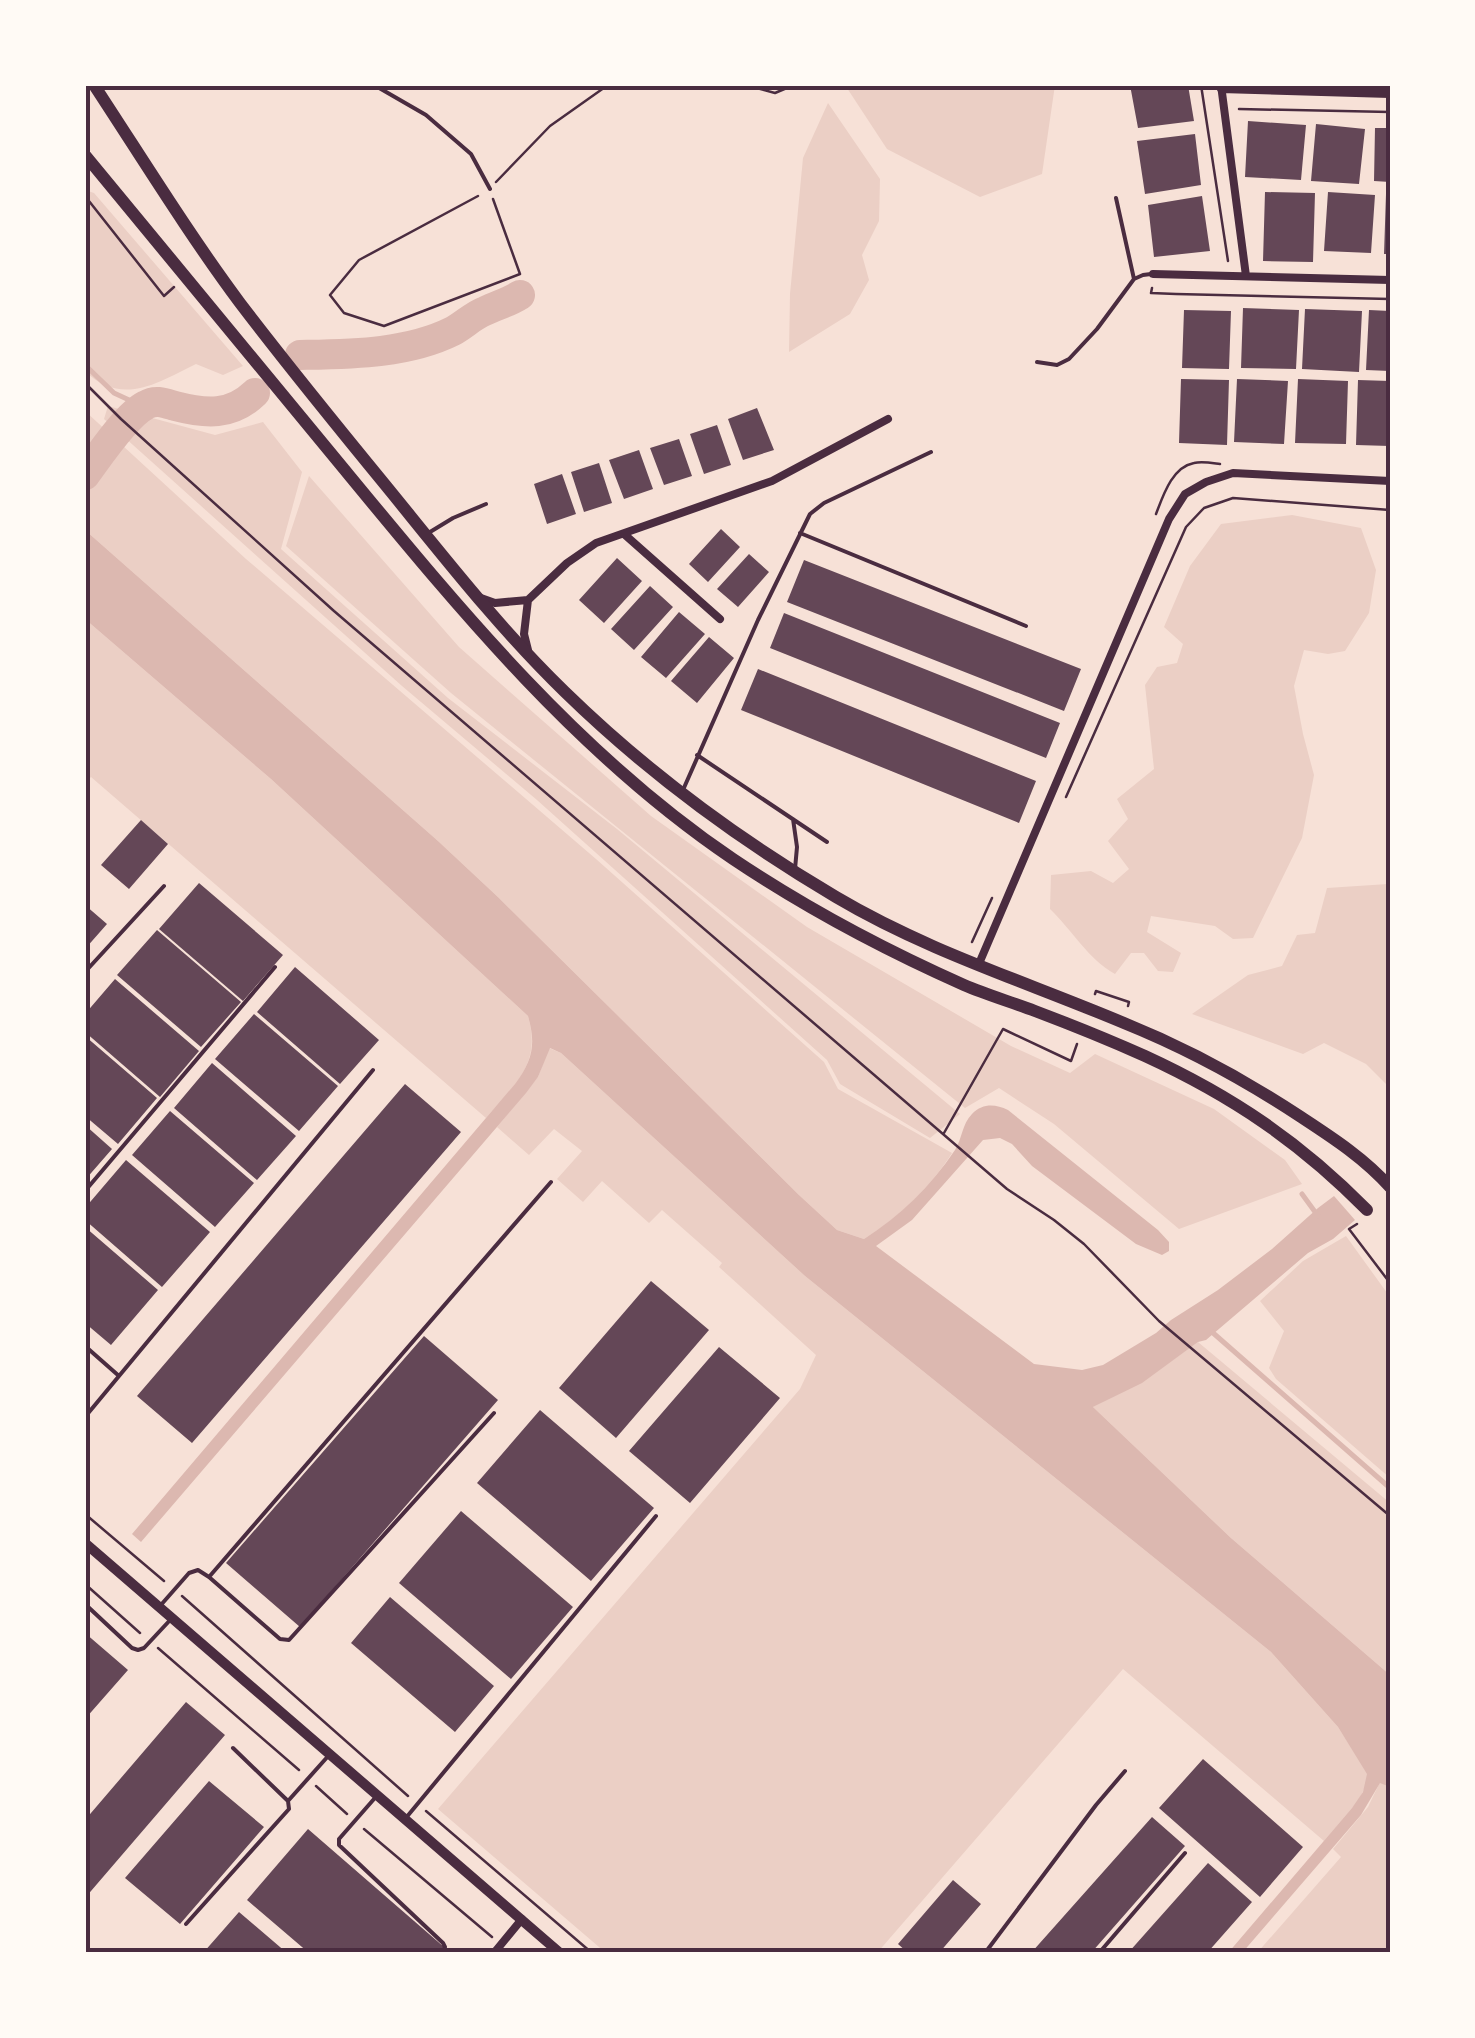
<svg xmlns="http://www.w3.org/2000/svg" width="1475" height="2038" font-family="Roboto,sans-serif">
<rect width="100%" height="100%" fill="#f7e1d7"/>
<path fill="#ebcfc5" d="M845 85H1055L1042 174 980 197 887 149Z
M828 103 880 179 879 221 862 255 869 280 850 314 789 352 790 294 803 158Z
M85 190 94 193 243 366 223 375 196 364C157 383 122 407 85 371Z
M108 406 215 435 263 422 302 472 281 549 448 698 617 829 960 1114 930 1138 840 1084 827 1060 537 800 402 686 104 419Z
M85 411 246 559 596 859 824 1062 838 1089 952 1153C930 1188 899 1217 864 1239L837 1230 799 1195 499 898 438 841 85 530Z
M309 476 459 647 651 816 807 927 1011 1046 1070 1073 1095 1054 1214 1109 1285 1160 1302 1184 1179 1229 1054 1124 999 1088 965 1108 451 693 286 546Z
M1292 515 1361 528 1376 570 1369 613 1345 651 1328 654 1304 650 1294 686 1303 734 1314 775 1302 838 1253 938 1233 939 1215 926 1151 916 1147 932 1181 953 1173 972 1158 971 1144 953H1131L1115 974C1088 959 1072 930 1050 909L1051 875 1091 871 1113 883 1129 869 1108 841 1128 819 1117 799 1154 769 1145 685 1157 667 1177 663 1183 644 1164 627 1190 566 1221 524Z
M85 619 271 779 528 1016C542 1064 515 1084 486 1118L91 777 85 783Z
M1390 880V1088L1366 1064 1324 1043 1303 1054 1192 1014 1248 975 1282 966 1297 935 1315 933 1327 888 1388 884Z
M549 1048 561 1053 805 1276 1271 1652 1338 1727 1368 1774 1366 1785 1359 1800 1324 1841 1123 1669 877 1953H606L438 1809 800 1389 816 1355 719 1267 722 1263 662 1210 649 1223 602 1181 583 1202 557 1179 582 1151 554 1129 529 1155 497 1127 538 1077Z
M1346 1236 1390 1297V1478L1276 1379 1269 1368 1284 1331 1260 1301 1303 1261Z
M1198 1342 1390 1503V1675L1231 1538 1093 1407 1142 1382Z
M1380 1782 1390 1787V1953H1257L1341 1857 1333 1849 1368 1807Z"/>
<path fill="#dcb8b0" d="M85 530 438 841 499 898 799 1195 837 1230 864 1239C900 1216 931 1186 955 1150 962 1139 962 1124 972 1114 983 1103 995 1104 1008 1110L1158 1230 1169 1242V1251L1162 1255 1136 1244 1032 1166 1012 1144 1000 1138 983 1140 912 1220 876 1246 1034 1364 1082 1370 1103 1365 1156 1333 1171 1320 1218 1290 1272 1249 1318 1208 1334 1196 1355 1220 1333 1239 1308 1253 1206 1340 1198 1342 1142 1383 1093 1407 1231 1538 1390 1675V1787L1380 1783 1361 1815 1242 1953H1228L1352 1808 1363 1792 1367 1774 1338 1727 1271 1652 805 1276 561 1053 550 1048 538 1077 526 1093 141 1542 132 1534 515 1084C533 1060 536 1044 528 1016L271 779 85 619Z"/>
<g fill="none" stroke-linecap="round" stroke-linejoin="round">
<path stroke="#dcb8b0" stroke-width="5" d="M85 365 114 393 142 406
M1302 1194 1318 1216
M1212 1332 1390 1488"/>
<path stroke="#dcb8b0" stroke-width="30" d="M300 355C350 354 407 354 453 331 464 325 474 315 485 311 498 305 509 302 520 295
M85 475C99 456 126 415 146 405 156 399 165 403 175 406 206 414 231 416 255 393"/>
</g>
<path fill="#644757" d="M1130 85H1188L1194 121 1138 128Z
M1248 121 1306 125 1301 180 1245 177Z
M1316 124 1365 129 1359 184 1311 181Z
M1375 128H1390V182L1374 181Z
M1195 134 1201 185 1145 194 1137 141Z
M1265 192 1315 193 1313 262 1263 261Z
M1328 192 1375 195 1371 253 1324 251Z
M1386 194 1390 195V254H1384Z
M1202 196 1210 251 1154 257 1148 205Z
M1243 308 1299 310 1296 369 1241 368Z
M1305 309 1362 311 1359 372 1302 369Z
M1184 310 1231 311 1229 369 1182 368Z
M1369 310 1390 311V371L1366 370Z
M1181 379 1229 380 1227 445 1179 443Z
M1237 379 1288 381 1284 444 1234 442Z
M1298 379 1348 381 1346 444 1295 443Z
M1358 380 1390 381V446L1356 445Z
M757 408 774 450 743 460 728 419Z
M717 425 731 465 704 474 690 434Z
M679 439 692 476 664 485 650 448Z
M639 450 653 489 624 499 609 460Z
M599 463 612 503 584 512 571 472Z
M562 474 576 514 547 524 534 484Z
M721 529 740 547 708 582 689 564Z
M749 554 769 572 738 607 717 589Z
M617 558 642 581 604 623 579 600Z
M804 560 1081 669 1064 711 787 602Z
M650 586 673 607 634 650 611 629Z
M679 612 705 634 666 678 641 657Z
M784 613 1060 723 1046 758 770 648Z
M709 637 734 658 697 703 671 681Z
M758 669 1036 781 1019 823 741 710Z
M141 820 168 844 129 889 101 865Z
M199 883 283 955 243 1001 159 929Z
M85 905 107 924 85 949Z
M157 930 241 1002 201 1047 117 975Z
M295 967 379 1040 340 1084 257 1012Z
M115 979 199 1051 160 1097 85 1032V1014Z
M254 1014 338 1086 299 1131 215 1059Z
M85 1036 157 1098 118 1144 85 1116Z
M212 1063 296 1136 257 1180 174 1108Z
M405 1084 461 1132 192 1443 137 1396Z
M170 1111 254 1183 215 1227 132 1155Z
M85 1125 112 1149 85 1180Z
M126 1160 210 1232 162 1287 85 1220V1208Z
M85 1227 158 1290 111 1345 85 1323Z
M651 1281 709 1330 616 1438 559 1388Z
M424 1336 498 1400 300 1627 226 1563Z
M719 1347 780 1398 690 1503 629 1451Z
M540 1410 654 1508 591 1581 477 1483Z
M461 1511 573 1607 511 1679 399 1583Z
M390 1597 494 1686 455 1732 351 1643Z
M85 1633 128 1670 85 1719Z
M186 1702 225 1735 85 1898V1820Z
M1203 1759 1303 1847 1260 1897 1159 1808Z
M209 1781 264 1827 180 1924 125 1878Z
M1152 1817 1185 1846 1091 1953H1031Z
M308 1829 444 1947 439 1953H309L247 1900Z
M1208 1863 1252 1902 1207 1953H1128Z
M953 1880 981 1904 939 1953H908L898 1944Z
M239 1912 287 1953H203Z"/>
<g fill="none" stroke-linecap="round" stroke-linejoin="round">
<path stroke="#4a2c40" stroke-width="2.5" d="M745 85 775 93 794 85
M1201 85 1228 261
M1239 109 1390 112
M496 182 550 126 608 85
M85 196 164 296 174 287
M478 196 359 260 330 295 344 313 384 326 520 274 493 199
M1152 288 1151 293 1176 294 1390 299
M85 383 121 419 334 611 1007 1189 1054 1220 1084 1244 1159 1321 1390 1516
M1156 514C1163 496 1172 467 1194 463 1202 461 1212 463 1220 464
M1066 797 1186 527 1204 508 1233 498 1390 510
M972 942 992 898
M1095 994 1096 991 1129 1002 1128 1006
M944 1133 1003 1029 1071 1061 1077 1044
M1357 1224 1349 1229 1390 1283
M85 1514 164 1581
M85 1584 140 1633
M182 1596 408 1796
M158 1648 299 1770
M316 1786 347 1814
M426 1811 592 1953
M364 1829 492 1937"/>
<path stroke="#4a2c40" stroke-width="4" d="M374 85 426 115 471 154 490 189
M1116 198 1134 279
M1037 362 1057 365 1069 359 1097 329 1134 279 1143 275 1151 274
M430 532 453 518 486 504
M800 533 1026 626
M697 755 827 842
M683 790 758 620 810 514 824 503 931 452
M793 819 797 847 795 869
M85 972 164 886
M85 1191 275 967
M85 1346 119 1376
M85 1417 373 1070
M209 1577 551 1182
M85 1604 132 1648 138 1650 144 1648 172 1618
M160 1606 189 1573 198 1570 209 1577 280 1639 289 1640 494 1413
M233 1748 288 1801
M374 1799 339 1839V1845L443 1943 445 1947 442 1953
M405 1819 656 1516
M186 1924 289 1809 288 1801 330 1754
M985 1953 1096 1805 1125 1771
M1099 1953 1185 1853"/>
<path stroke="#4a2c40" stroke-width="8" d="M1221 85 1246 276
M1221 89 1390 94
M1153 274 1390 280
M624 534 720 619
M481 598 495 603 528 600
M528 600 567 563 596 543 772 481 888 419
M528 600 524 634 528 650
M978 966 1169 519 1185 494 1206 482 1233 473 1390 481
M494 1953 522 1919"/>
<path stroke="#4a2c40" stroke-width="10" d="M85 1543 560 1953"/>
<path stroke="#4a2c40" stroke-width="12" d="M94 85C142 158 188 233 240 303 288 366 337 426 387 487 444 557 500 629 565 692 646 771 738 839 836 897 927 951 1027 982 1124 1023 1186 1048 1245 1080 1301 1117 1333 1138 1364 1158 1390 1187
M85 155C172 259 258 364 344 469 461 611 579 755 733 859 806 908 883 949 964 985 987 995 1012 1002 1035 1011 1072 1025 1109 1040 1145 1056 1232 1096 1300 1142 1367 1210"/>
</g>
<rect width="1475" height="2038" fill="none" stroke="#fffaf5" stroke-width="175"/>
<rect x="88" y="88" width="1300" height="1862" fill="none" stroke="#4a2c40" stroke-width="4"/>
</svg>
